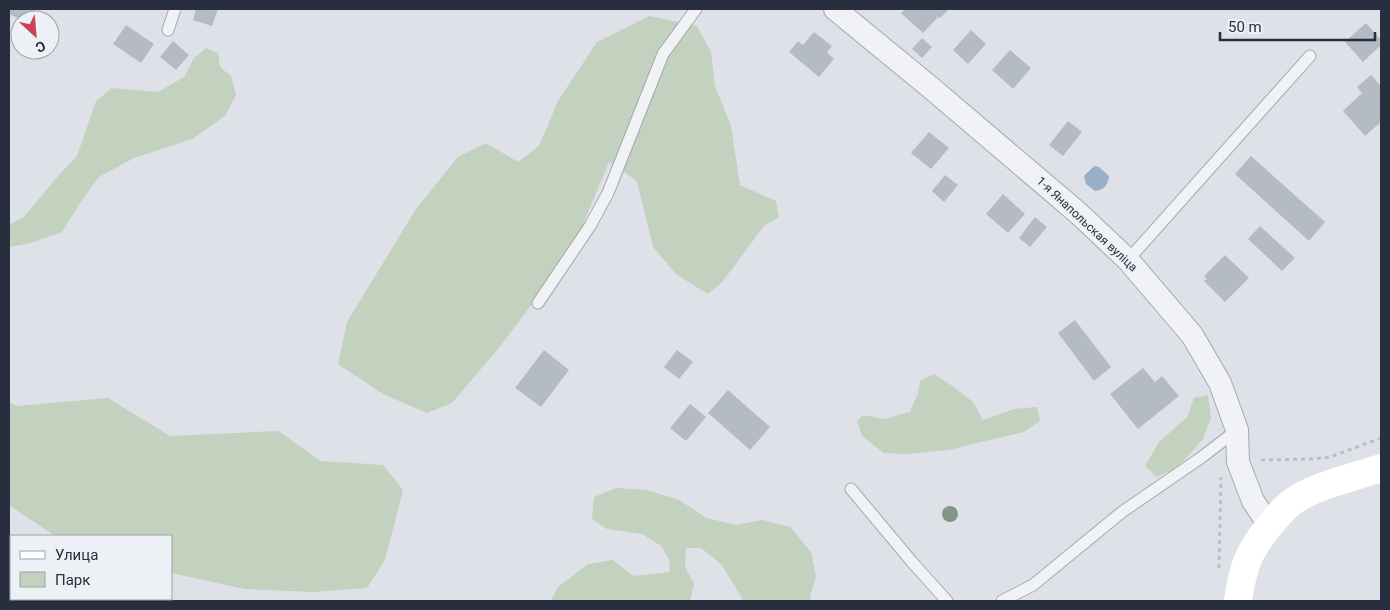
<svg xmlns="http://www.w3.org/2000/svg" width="1390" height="610" font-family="Roboto,sans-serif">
<rect width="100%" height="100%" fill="#dee1e7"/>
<path fill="#c3d1bf" d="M649 16 697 26 711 52 715 86 731 126 740 185 776 201 779 217 764 226 723 281 708 294 677 275 653 247 637 181 609 162 571 253 498 349 452 403 427 413 383 394 338 364 347 322 416 209 458 157 486 143 518 162 539 146 558 101 597 42Z
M206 48 218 53 220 67 231 76 236 95 225 116 192 139 134 158 99 177 82 200 62 232 31 243 9 247V224L23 218 59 175 77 156 96 101 112 88 158 92 184 77 194 58Z
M934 374 951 385 973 402 983 420 1014 409 1037 407 1040 421 1024 432 981 442 949 450 906 454 884 453 862 436 857 421 863 415 884 419 910 412 918 393 920 381Z
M1208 395 1211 418 1203 439 1177 468 1156 477 1145 466 1159 442 1187 417 1194 398Z
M108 398 170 436 278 431 321 461 383 465 403 490 385 560 367 588 313 592 245 589 171 573V536H55L9 505V402L17 406Z
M616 488 647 490 679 500 707 518 736 525 762 520 790 527 811 552 816 577 810 597 811 601H743L738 591 721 564 701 548H686L685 567 694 584 690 601H551L558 587 588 564 613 560 633 576 670 572 669 559 661 546 642 534 607 529 592 519 594 497Z"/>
<path fill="#98afc7" d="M1094 166 1099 167 1109 176C1108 185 1104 190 1095 191L1086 184 1084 176Z"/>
<path fill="#b5bbc4" d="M9 9H36L32 20H22L9 14Z
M196 9H218L212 26 193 20Z
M905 9H949L940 18 938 17 923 33 901 13Z
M1366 23 1381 40V45L1363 62 1345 42Z
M126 25 154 44 141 63 113 44Z
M971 30 986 44 968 64 953 50Z
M814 32 832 46 827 52 834 59 819 77 789 52 798 41 803 45Z
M922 38 932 47 922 58 912 49Z
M173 41 189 55 176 70 160 57Z
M1010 50 1031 68 1013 89 992 70Z
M1371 75 1381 86V122L1365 136 1343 111 1362 93 1357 87Z
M1068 121 1082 132 1063 156 1049 145Z
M929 132 949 148 931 169 911 153Z
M1251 156 1325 222 1309 241 1235 174Z
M945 175 958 185 944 202 932 191Z
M1003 194 1025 214 1008 233 986 214Z
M1035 217 1047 227 1030 247 1019 238Z
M1260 226 1295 258 1282 271 1248 239Z
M1225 255 1249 278 1225 302 1204 281 1207 279 1204 276Z
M1075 320 1111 367 1094 381 1058 333Z
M544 350 569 370 541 407 515 388Z
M677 350 693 362 679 379 664 367Z
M1143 368 1155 382 1162 376 1179 396 1138 429 1110 394Z
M728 390 770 427 750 450 708 413Z
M690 404 706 417 686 441 670 428Z"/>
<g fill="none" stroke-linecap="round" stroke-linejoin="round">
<defs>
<path id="service" d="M168 30 175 9
M1128 260 1310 56
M538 303 590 226 608 193 663 54 696 9
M851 489 912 562 947 601
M1002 601 1033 585 1122 512 1202 457 1237 430"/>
<path id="minor" d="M835 9 930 87 1077 212 1128 260 1192 335 1220 383 1237 430 1238 462 1253 501 1269 525"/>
</defs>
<use href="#service" stroke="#a3a8b1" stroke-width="13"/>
<use href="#minor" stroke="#a3a8b1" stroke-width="24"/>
<path stroke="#bcbfc6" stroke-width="3" stroke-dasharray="4 4" stroke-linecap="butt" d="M1261 460 1312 459 1330 457 1381 438
M1219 568 1221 477"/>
<use href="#service" stroke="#f0f2f6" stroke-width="11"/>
<use href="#minor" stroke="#f0f2f6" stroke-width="22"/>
<path stroke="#fff" stroke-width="28" d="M1238 601C1240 587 1243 570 1249 557 1256 541 1281 509 1295 500 1318 485 1354 477 1381 468"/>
</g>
<circle fill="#859685" cx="950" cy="514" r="8"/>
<g text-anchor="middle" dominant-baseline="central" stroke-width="4.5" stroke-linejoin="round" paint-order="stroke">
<g font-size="12" fill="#272f3e" stroke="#edf0f5">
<text transform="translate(1087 224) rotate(43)">1-я Янапольская вуліца</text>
</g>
</g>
<rect width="1390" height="610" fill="none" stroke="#272f3e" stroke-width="20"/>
<rect x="10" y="535" width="162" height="65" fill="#edf0f5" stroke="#9ea3ac"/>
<rect x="20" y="551" width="25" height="8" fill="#ffffff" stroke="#9ea3ac"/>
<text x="55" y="560" font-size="15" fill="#272f3e">Улица</text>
<rect x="20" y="572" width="25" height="15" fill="#c3d1bf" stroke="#9ea3ac"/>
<text x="55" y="585" font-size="15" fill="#272f3e">Парк</text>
<g transform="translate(35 35) rotate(154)"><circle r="24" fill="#edf0f5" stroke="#9ea3ac"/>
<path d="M0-4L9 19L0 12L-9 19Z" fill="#cd4257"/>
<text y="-8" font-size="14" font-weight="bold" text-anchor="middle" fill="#272f3e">С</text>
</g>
<path d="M1220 32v8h155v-8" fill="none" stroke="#272f3e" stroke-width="2.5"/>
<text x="1228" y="32" font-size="15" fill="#272f3e" stroke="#edf0f5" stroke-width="4" paint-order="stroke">50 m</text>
</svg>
